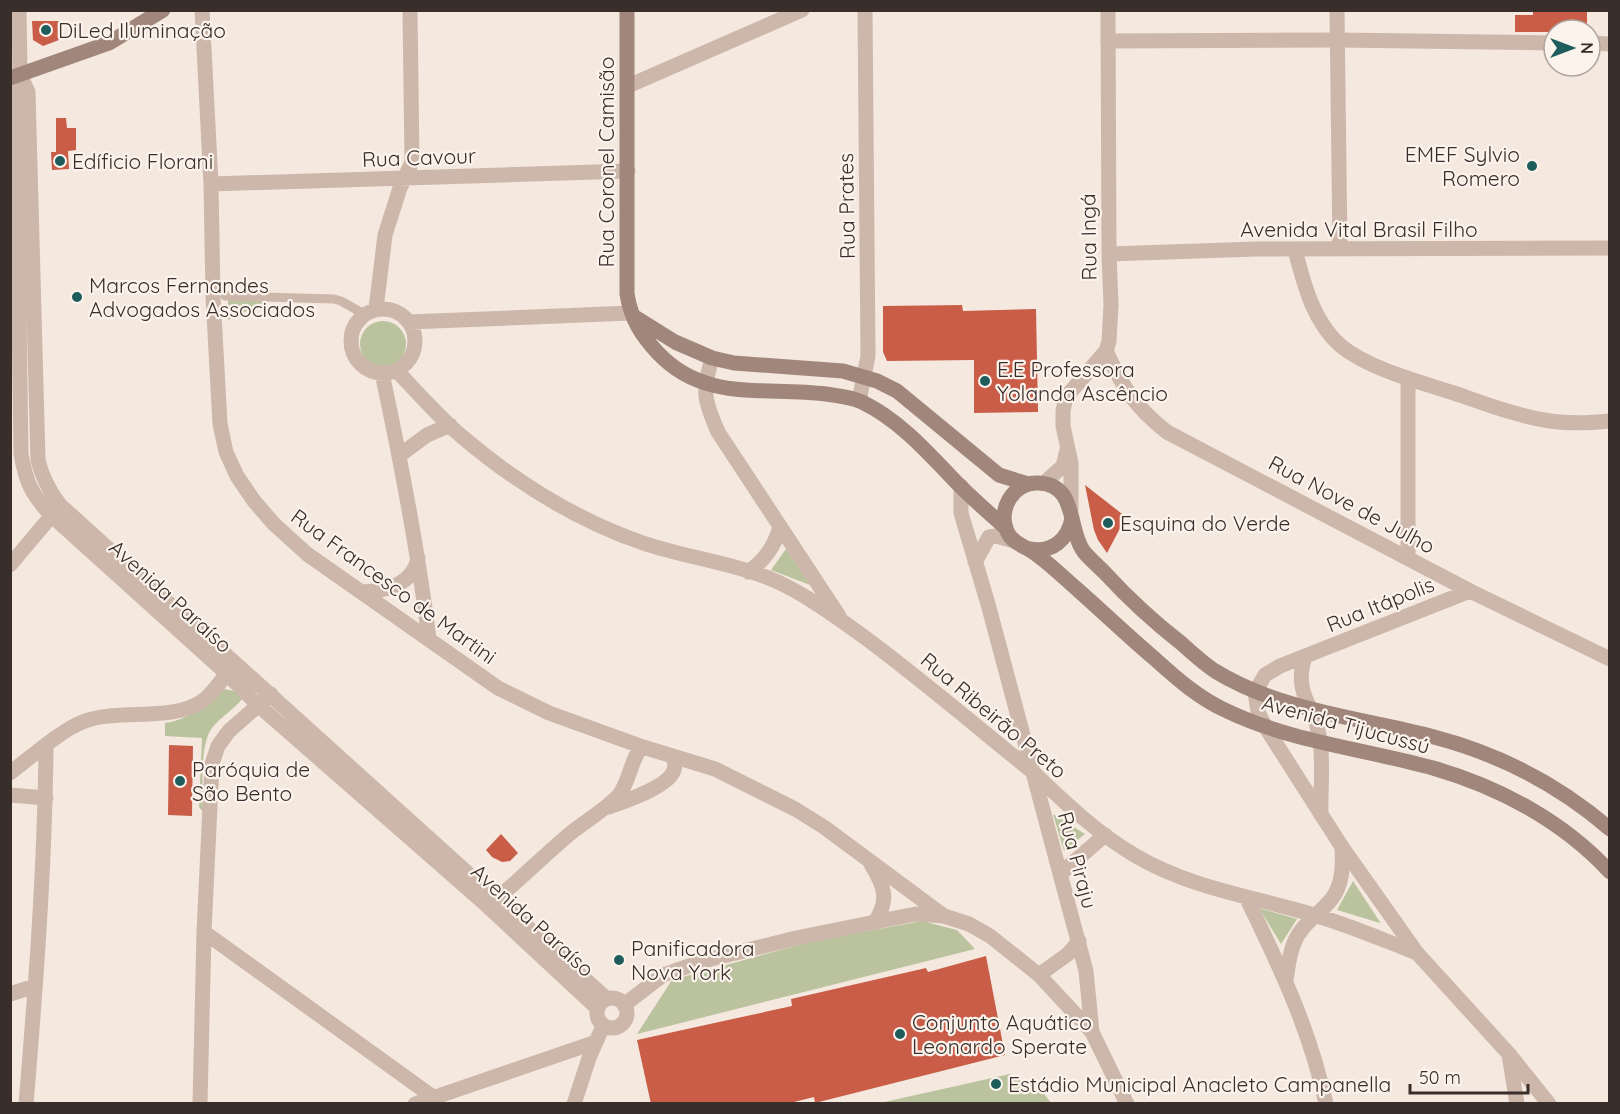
<svg xmlns="http://www.w3.org/2000/svg" width="1620" height="1114" font-family="Quicksand,sans-serif">
<rect width="100%" height="100%" fill="#f4e8df"/>
<path fill="#bac39e" d="M228 300H260L263 303 228 320Z
M360 344a23 23 0 1 1 46 0a23 23 0 1 1-46 0Z
M786 549 810 585 771 570Z
M225 689 237 692 243 698C234 710 221 716 212 728 199 746 203 789 203 812L199 807 202 738 165 736V723C189 720 206 704 225 689Z
M1053 814 1085 834 1064 851Z
M1353 881 1380 922V923L1337 910Z
M1259 908 1297 919 1281 944Z
M922 921 957 930 975 949 637 1034 672 980 813 941Z
M1010 1074 1045 1095 1051 1103H880Z"/>
<path fill="#c95d48" d="M1533 10H1587V28H1563V30H1554V32H1515V15H1533Z
M32 21H59V40L43 46 33 40Z
M56 118H66L67 128H76V150L68 151 69 169 52 170 51 152H56Z
M962 305 963 311 1036 309 1038 412 974 413V360L887 361 883 352V306Z
M1085 485 1126 517 1107 553 1098 540 1094 530Z
M169 745 193 746 192 816 168 815Z
M501 834 518 853 510 861 502 862 492 857 486 850Z
M986 956 1005 1055 815 1103 814 1097 786 1104H651L637 1040 792 1006 791 999 926 968 928 972Z"/>
<g fill="none" stroke-linecap="round" stroke-linejoin="round">
<path stroke="#ccb7aa" stroke-width="9" d="M225 296 334 299 341 301 364 314"/>
<path stroke="#ccb7aa" stroke-width="15" d="M202 10 211 184 213 296 220 424 226 452 237 476 254 501 274 524 307 554 498 688 549 713 643 747 715 769 795 809 824 827 944 916
M1108 41 1338 40 1554 43
M1590 43 1610 44
M628 86 802 10
M211 184 628 171
M1295 250C1304 284 1313 322 1341 346 1369 369 1420 382 1454 393 1486 404 1517 416 1550 421 1570 424 1590 423 1610 421
M351 341a32 32 0 1 1 64 0a32 32 0 1 1-64 0Z
M376 309 385 235 400 188 412 162 410 10
M409 322 630 313
M1106 351C1123 388 1135 407 1167 432L1470 591 1610 659
M712 358C702 392 704 400 718 432L839 616
M396 370C417 392 437 415 460 435 514 481 576 520 643 543 687 558 736 563 778 582 808 596 836 617 863 636 921 679 977 727 1033 772 1065 803 1098 834 1136 856 1190 888 1255 897 1314 915 1349 925 1383 940 1417 953
M382 373C401 462 418 550 429 639
M1408 378V558
M859 401 868 356 865 10
M400 455 427 435 450 425
M10 565 59 507
M748 572C765 560 774 547 780 527
M362 592C386 591 413 585 418 558
M1305 656C1299 676 1300 689 1310 708
M1255 692 1265 675 1280 666 1470 591
M10 773C30 758 62 729 85 721 122 708 175 723 205 699 217 689 224 676 234 664
M10 795 46 798
M609 807C625 801 669 787 674 770 676 765 674 760 673 756
M871 864C884 886 890 899 875 922
M1246 897C1279 965 1310 1029 1326 1104
M488 906C517 883 543 856 572 832 587 820 605 810 619 795 630 781 632 754 643 747
M204 932 433 1097
M1286 980C1288 968 1289 955 1294 943 1301 925 1318 915 1330 901 1343 886 1343 866 1342 847
M10 994 35 986
M1509 1054 1517 1104
M26 1104C36 984 45 864 46 745
M200 1104 204 932 212 764 218 746 229 731 271 694
M415 1104 596 1042"/>
<path stroke="#ccb7aa" stroke-width="15" d="M19 10 20 75 16 101 21 454C26 483 32 495 52 516L226 673 258 705 482 901 597 1008
M1337 10 1340 249
M20 75 28 92 38 460C42 477 49 491 60 505L607 999
M1109 254 1256 249 1610 248
M1044 483 1063 466 1067 450
M961 486V513L988 604 1086 971 1092 1032
M1071 510V463L1063 426V411L1066 397 1106 351 1109 341 1111 305 1109 254 1108 10
M975 562 989 537 996 536 1014 541
M1255 692 1258 712 1266 728 1342 847 1417 953 1509 1054 1549 1104
M1310 708C1327 741 1320 779 1321 815
M1060 874 1105 835
M1039 975 1068 954 1079 941
M597 1013a15 15 0 1 1 30 0a15 15 0 1 1-30 0Z
M624 1005 663 975 703 961 796 938 875 922 916 914 944 916 969 924 990 936 1039 975 1092 1032 1127 1104
M574 1104 589 1058 603 1026"/>
<path stroke="#a0867b" stroke-width="15" d="M627 10V294C631 319 641 335 658 353 705 403 766 386 826 394 838 396 851 397 862 402 901 421 929 454 959 485 974 500 990 514 1006 528
M10 78 109 43 163 10
M635 317 675 342 712 358 734 363 843 371 877 381 897 391 999 475 1028 484
M1030 549C1052 553 1068 540 1072 518
M1610 829C1559 785 1499 754 1434 737 1362 718 1280 711 1215 671 1203 663 1192 653 1181 643 1154 622 1128 598 1105 573 1098 566 1090 559 1084 552 1067 529 1078 485 1039 483 1013 481 995 512 1009 535 1015 544 1024 546 1033 552 1049 563 1063 577 1078 590 1104 613 1129 637 1155 659 1177 679 1200 699 1227 711 1292 742 1364 749 1433 768 1499 787 1563 821 1610 872"/>
</g>
<g fill="#1e5d5c" stroke="#fbf3ec" stroke-width="2">
<circle cx="46" cy="30" r="6"/>
<circle cx="60" cy="161" r="6"/>
<circle cx="1532" cy="166" r="6"/>
<circle cx="77" cy="297" r="6"/>
<circle cx="985" cy="381" r="6"/>
<circle cx="1108" cy="523" r="6"/>
<circle cx="180" cy="781" r="6"/>
<circle cx="619" cy="960" r="6"/>
<circle cx="900" cy="1034" r="6"/>
<circle cx="996" cy="1084" r="6"/>
</g>
<g text-anchor="middle" dominant-baseline="central" stroke-width="4.5" stroke-linejoin="round" paint-order="stroke">
<g font-size="21" fill="#3a2e2a" stroke="#fbf3ec" text-anchor="start">
<text x="58" y="30">DiLed Iluminação</text>
<text x="1520" y="154" text-anchor="end">EMEF Sylvio<tspan x="1520" dy="24">Romero</tspan></text>
<text x="72" y="161">Edíficio Florani</text>
<text x="89" y="285">Marcos Fernandes<tspan x="89" dy="24">Advogados Associados</tspan></text>
<text x="997" y="369">E.E Professora<tspan x="997" dy="24">Yolanda Ascêncio</tspan></text>
<text x="1120" y="523">Esquina do Verde</text>
<text x="192" y="769">Paróquia de<tspan x="192" dy="24">São Bento</tspan></text>
<text x="631" y="948">Panificadora<tspan x="631" dy="24">Nova York</tspan></text>
<text x="912" y="1022">Conjunto Aquático<tspan x="912" dy="24">Leonardo Sperate</tspan></text>
<text x="1008" y="1084">Estádio Municipal Anacleto Campanella</text>
</g>
<g font-size="21" fill="#3a2e2a" stroke="#fbf3ec">
<text transform="translate(419 157) rotate(-2)">Rua Cavour</text>
<text transform="translate(606 162) rotate(-90)">Rua Coronel Camisão</text>
<text transform="translate(846 206) rotate(-91)">Rua Prates</text>
<text x="1359" y="229">Avenida Vital Brasil Filho</text>
<text transform="translate(1088 237) rotate(-91)">Rua Ingá</text>
<text transform="translate(1352 504) rotate(28)">Rua Nove de Julho</text>
<text transform="translate(394 586) rotate(36)">Rua Francesco de Martini</text>
<text transform="translate(171 596) rotate(42)">Avenida Paraíso</text>
<text transform="translate(1380 604) rotate(-22)">Rua Itápolis</text>
<text transform="translate(994 715) rotate(40)">Rua Ribeirão Preto</text>
<text transform="translate(1346 724) rotate(15)">Avenida Tijucussú</text>
<text transform="translate(1078 860) rotate(75)">Rua Piraju</text>
<text transform="translate(533 920) rotate(42)">Avenida Paraíso</text>
</g>
</g>
<rect width="1620" height="1114" fill="none" stroke="#3a2e2a" stroke-width="24"/>
<g transform="translate(1572 48) rotate(90)"><circle r="28" fill="#fbf3ec" stroke="#aea49e" stroke-width="1.5"/>
<path d="M0-4.5L10 22L0 15L-10 22Z" fill="#1e5d5c"/>
<text y="-9" font-size="16" font-weight="bold" text-anchor="middle" fill="#3a2e2a">N</text>
</g>
<path d="M1410 1084v9h118v-9" fill="none" stroke="#3a2e2a" stroke-width="3"/>
<text x="1419" y="1084" font-size="18" fill="#3a2e2a" stroke="#fbf3ec" stroke-width="4.5" paint-order="stroke">50 m</text>
</svg>
